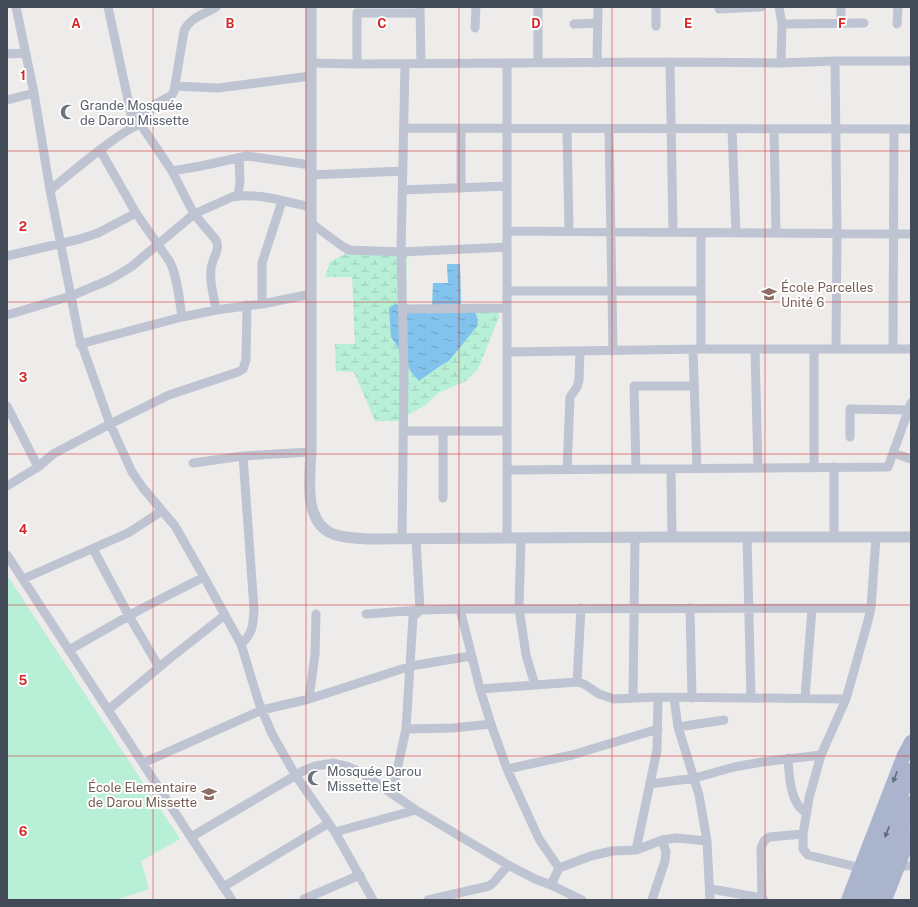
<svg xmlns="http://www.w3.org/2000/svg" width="918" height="907" font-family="'Public Sans',sans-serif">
<defs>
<pattern id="wetland-marsh" width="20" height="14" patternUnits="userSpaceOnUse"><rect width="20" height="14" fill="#b7efd7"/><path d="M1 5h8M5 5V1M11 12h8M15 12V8" fill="none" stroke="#9fcebb"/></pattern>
<pattern id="water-ripples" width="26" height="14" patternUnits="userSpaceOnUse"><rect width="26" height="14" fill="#82c3ed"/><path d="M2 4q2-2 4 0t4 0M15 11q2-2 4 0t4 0" fill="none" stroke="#6ca0c3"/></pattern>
</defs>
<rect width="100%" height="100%" fill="#eeebeb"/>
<path fill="#b7efd7" d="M7 575 180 839 141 861 149 889 116 900H7Z"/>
<path fill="url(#wetland-marsh)" d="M346 253 407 256 406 307 432 308 433 283H448L447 264H460L461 304 497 306 499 317 478 369 466 381 438 393 427 404 398 421H375L354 372 336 371 335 344H355L352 277H325L330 262Z"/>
<path fill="url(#water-ripples)" d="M447 264H460L461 304 472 305 477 317 478 325 449 361 440 366 419 381 411 372 402 353 391 337 389 308 395 304 406 307 432 308 433 283H448Z"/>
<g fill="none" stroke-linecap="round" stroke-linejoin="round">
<path stroke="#bec4d1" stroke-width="9" d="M16 7 34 93 50 190 79 337 110 424 132 472 143 488 175 526 204 577 241 644 259 703 272 734 296 776 335 832 373 900
M108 7 133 123
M420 7 421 64
M719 7V9L761 7
M779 7 782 24 781 63
M841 7V23
M574 24 598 23
M782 24 864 23
M897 24 898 7
M656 26V7
M475 28 476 7
M7 54 26 53
M835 61 837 234 836 349
M670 62 673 232
M311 63 357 64 670 62 781 63 835 61H911
M538 63V7
M597 63 598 7
M357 64V13H420
M175 86 218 88 311 76
M7 100 34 93
M132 117 172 95 174 91 184 31C190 17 204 15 216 7
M404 128 911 129
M461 128V188
M567 129 569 231
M609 129 613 351
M732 129 736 233
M774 129 776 233
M100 150 136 213 170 262C178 279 179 299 182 317
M172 171 201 166 247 156 311 165
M311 175 403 171
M50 190C64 179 128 124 141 125L172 171 194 214 216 240C221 250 212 258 211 269 209 282 214 296 216 310
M402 190 507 186
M238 196 240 181 239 158
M311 223 342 246 349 250 401 252 507 247
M507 231 911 234
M7 256 80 239 98 233 136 213
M507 291H701
M262 304V263L282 201
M402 309 507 308
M7 315 71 296 109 280 131 267 194 214 232 197C257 192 286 202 311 207
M80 344 182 317 216 310 262 304 311 294
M701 349V233
M893 349 894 129
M693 350 697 469
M755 350 758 468
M814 350V468
M507 352 701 349H911
M7 406 38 467
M403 431H507
M443 431V498
M850 437V409L909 410
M893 453 911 459
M193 463 243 456 311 452
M834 467V536
M636 469 634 386H694
M671 469 672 537
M507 470 888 467 911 403
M567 470 570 397 577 387 579 380 580 351
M7 486 38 467 53 454 110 424 169 395 238 372 243 369 246 360 247 305
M507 537V63
M747 537 751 698
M521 538 519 608 526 655 535 685
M402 539 404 369 401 252 405 64
M93 549 129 616 159 667
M7 555 232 900
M23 579 128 533 162 511
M690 608 692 698
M460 609 480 689 491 724 507 769 539 839 559 868
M366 614 420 610 460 609 871 608
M241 644C253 633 253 626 254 609L243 456
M69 650 141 609 204 577
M577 682 581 608
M480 689 577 682 584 684 599 694 614 699 658 697 846 699
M633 698 635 537
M674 698 678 727 699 795 707 841
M805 698 812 608
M309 699 315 654 316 614
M108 710 169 659 225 615
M678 727 724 720
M406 729 453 728 491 724
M788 758C789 775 790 805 807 813
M143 763 262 710 309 699 411 666 471 656
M507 769 572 755 658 729
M650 784 695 778 734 767 762 762 821 755
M392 793 406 729 413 617 420 610 416 539
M335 832 416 810
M191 837 303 771 315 766 334 763 346 766 360 772 416 810 508 865 535 879 551 885 582 900
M636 850 657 750 658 697
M898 866H911
M861 868 808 855 803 849V834L809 798 821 755 846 699 868 621 871 608 876 537
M551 885 559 868 591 856 612 851 636 850 662 840 676 838 707 841 710 900
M223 887 329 823
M711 889 762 898
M304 899 360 875
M428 900 489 886 494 882 508 865
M652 900 665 861 666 852 662 840
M764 900 762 898 761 848 764 841 769 837 803 834"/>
<path stroke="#bec4d1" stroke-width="11" d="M311 7V452C310 478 303 522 333 534 344 538 355 538 367 539L672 537H911"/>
<path stroke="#aab4cc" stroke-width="14" d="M848 900 904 755 911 742
M861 900 911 770
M873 900 911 803
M885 900 911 833"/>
</g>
<defs><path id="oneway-solid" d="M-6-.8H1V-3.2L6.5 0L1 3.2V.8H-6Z"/></defs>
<g fill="#626a7c">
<use href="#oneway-solid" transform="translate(895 777) rotate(111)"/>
<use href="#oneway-solid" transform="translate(887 832) rotate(111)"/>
</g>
<path fill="none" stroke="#d62828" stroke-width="1" stroke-opacity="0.55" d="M153 7V900M306 7V900M459 7V900M612 7V900M765 7V900M7 151H911M7 302H911M7 454H911M7 605H911M7 756H911"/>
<defs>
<symbol id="mosque-bare" viewBox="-9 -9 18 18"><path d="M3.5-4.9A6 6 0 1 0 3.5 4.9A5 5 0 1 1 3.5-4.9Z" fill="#6b7280" stroke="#fff" stroke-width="2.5" paint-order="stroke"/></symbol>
<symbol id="school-bare" viewBox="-9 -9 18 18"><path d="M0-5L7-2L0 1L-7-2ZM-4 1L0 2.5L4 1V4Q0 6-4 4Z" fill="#8d6e63" stroke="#fff" stroke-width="2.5" paint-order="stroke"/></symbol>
</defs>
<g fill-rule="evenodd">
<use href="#mosque-bare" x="57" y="101" width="22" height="22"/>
<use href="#school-bare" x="758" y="283" width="22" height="22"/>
<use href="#mosque-bare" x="304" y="767" width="22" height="22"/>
<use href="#school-bare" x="198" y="783" width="22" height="22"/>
</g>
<g text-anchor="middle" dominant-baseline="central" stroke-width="4" stroke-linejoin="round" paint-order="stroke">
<g font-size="13" fill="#5b616d" stroke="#fff" text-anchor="start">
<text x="80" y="105">Grande Mosquée<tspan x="80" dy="15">de Darou Missette</tspan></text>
<text x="327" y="771">Mosquée Darou<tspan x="327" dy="15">Missette Est</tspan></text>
</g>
<g font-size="13" fill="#785e54" stroke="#fff" text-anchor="start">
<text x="781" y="287">École Parcelles<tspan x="781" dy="15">Unité 6</tspan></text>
<text x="197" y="787" text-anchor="end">École Elementaire<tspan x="197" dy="15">de Darou Missette</tspan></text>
</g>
</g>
<g font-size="13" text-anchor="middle" font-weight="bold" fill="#d62828" stroke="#fff" stroke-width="4" stroke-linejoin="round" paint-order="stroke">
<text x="76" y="28">A</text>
<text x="230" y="28">B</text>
<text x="382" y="28">C</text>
<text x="536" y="28">D</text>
<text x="688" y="28">E</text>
<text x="842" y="28">F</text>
<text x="23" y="80">1</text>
<text x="23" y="231">2</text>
<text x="23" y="382">3</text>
<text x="23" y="534">4</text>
<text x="23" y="685">5</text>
<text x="23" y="836">6</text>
</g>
<rect width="918" height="907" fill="none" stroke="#434b59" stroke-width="16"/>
</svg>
